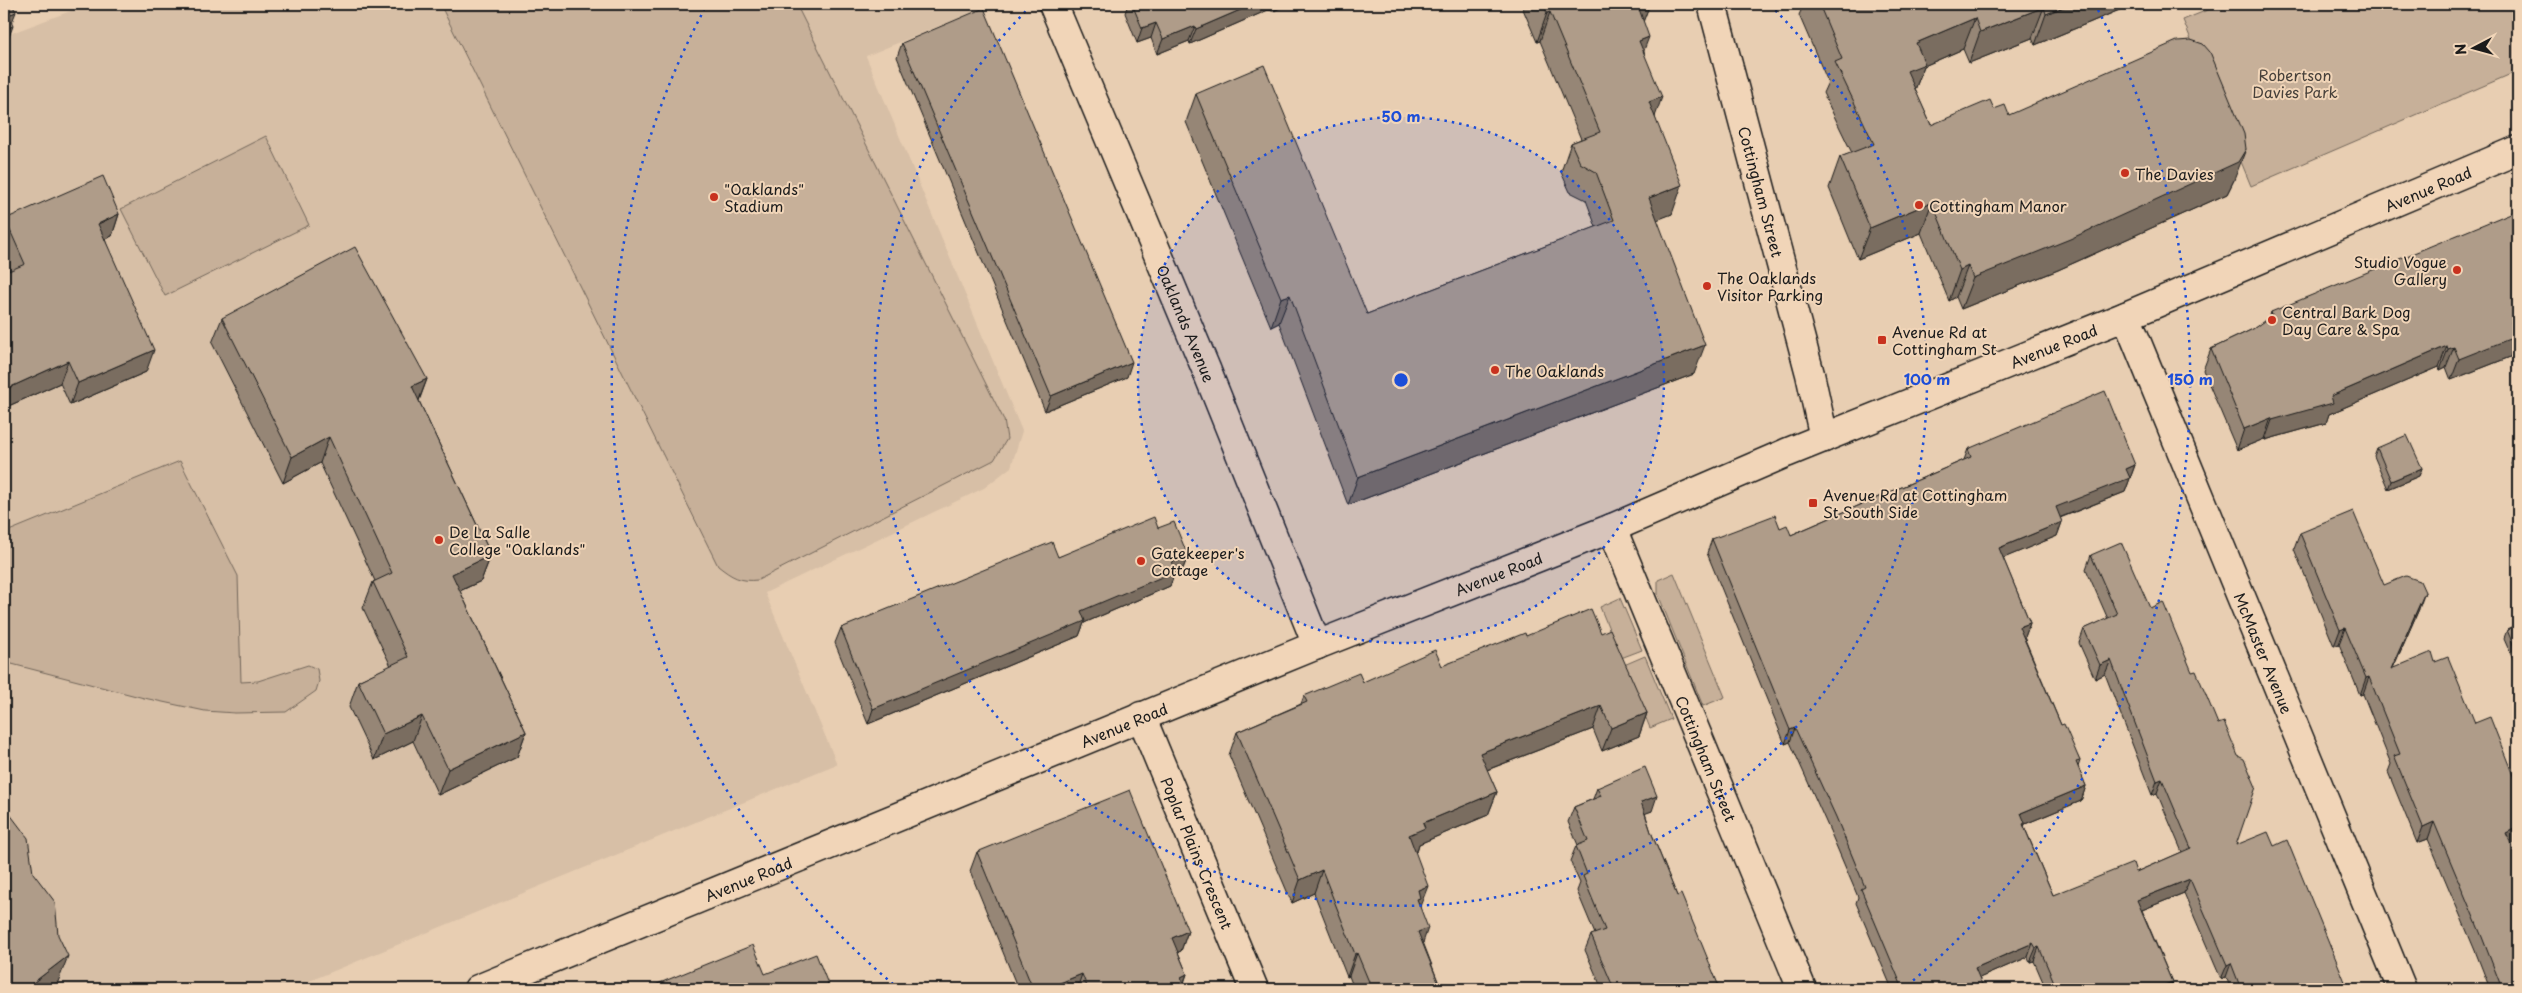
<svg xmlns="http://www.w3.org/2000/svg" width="2522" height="993" font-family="'Playpen Sans',sans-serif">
<rect width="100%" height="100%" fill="#e8ceb2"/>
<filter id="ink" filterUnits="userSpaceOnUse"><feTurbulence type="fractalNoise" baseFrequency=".02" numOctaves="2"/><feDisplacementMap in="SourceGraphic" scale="10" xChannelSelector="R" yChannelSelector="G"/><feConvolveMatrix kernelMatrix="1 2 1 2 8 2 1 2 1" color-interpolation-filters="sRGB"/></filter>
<g filter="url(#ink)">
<path fill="#d7bfa6" d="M89 4H993L866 56 1022 431 1011 467 984 488 765 593 837 764 290 989H4V36Z"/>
<path fill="#c7b099" stroke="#72665a" d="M440 4H796L1004 420 1007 439 994 460 758 580C740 582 732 577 718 566Z
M2222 4H2518V71L2251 186 2183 20Z
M266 136 309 225 165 296 121 209Z
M180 461 238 576 241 682 258 681 308 665 317 669 319 681 316 691 286 712 235 713 205 711 144 698 4 662V533Z
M1674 573 1725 697 1703 706 1658 594V580Z
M1620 598 1642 650 1621 658 1600 607Z
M1645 656 1671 719 1650 728 1624 665Z"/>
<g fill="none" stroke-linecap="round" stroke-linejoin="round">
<defs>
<g id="street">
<path id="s1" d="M1053 4 1206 369 1317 645"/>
<path id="s2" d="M1712 4 1810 374 1824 438"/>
<path id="s3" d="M2126 316 2402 989"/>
<path id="s4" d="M1612 528 1802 989"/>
<path id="s5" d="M1141 716 1254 989"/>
</g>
<g id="secondary">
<path id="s6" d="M478 989 1317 645 1612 528 1786 453 2126 316 2518 150"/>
</g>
</defs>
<use href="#street" stroke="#1c1c1c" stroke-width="31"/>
<use href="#secondary" stroke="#1c1c1c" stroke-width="31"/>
<use href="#street" stroke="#f1d5b8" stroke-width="28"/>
<use href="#secondary" stroke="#f1d5b8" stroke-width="28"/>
</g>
<path fill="#968676" stroke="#1c1c1c" d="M1128 4H1290L1273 11 1268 10 1190 44 1189 41 1157 54 1151 38 1137 43 1125 13Z
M1525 4H1650L1643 21 1644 52 1672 214 1657 219 1694 374 1348 505 1279 323 1271 327 1186 122 1196 94 1367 314 1596 227 1586 200 1570 192 1561 172 1571 143 1581 139 1540 41 1537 42 1523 9Z
M1804 4H2125L2124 8 2091 22 2035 45 2032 38 1969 63 1963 49 1924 66 1915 90 1931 125 1994 109 2009 115 2234 180 2227 194 2058 270 1961 309 1956 297 1949 301 1921 233 1858 259 1829 188 1840 157 1852 153 1823 93 1828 82 1799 15Z
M902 43 1127 377 1045 411 897 57Z
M119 214 112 236 105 239 146 372 70 405 60 383 4 408V273L10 270 4 256V222L5 219Z
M2271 312 2517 338 2510 357 2451 380 2446 367 2440 370 2439 367 2329 414 2326 423 2265 440 2264 439 2237 450 2203 370 2211 349 2253 329 2269 318Z
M222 318 427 379 419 401 491 555 481 581 460 591 526 732 517 757 438 795 413 741 374 760 349 707 358 681 391 666 363 608 373 582 375 581 320 463 283 483 212 343Z
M2377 448 2422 468 2419 476 2388 489 2374 456Z
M1968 449 2135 465 2125 492 2060 518 2062 522 2057 536 2003 558 2030 623 2025 637H2024L2061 725 2080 761 2078 767 2086 786 2081 801 2025 824 2024 826 2053 895 2136 872 2182 852 2157 793 2152 795 2105 674 2095 679 2079 643 2084 629 2108 619 2086 569 2091 555 2236 845 2274 846 2348 989H2231L2226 977 2221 979 2184 893 2142 910 2172 982 2169 989H2046L2034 961 2030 962 2028 957 1979 978 1984 989H1892L1856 903 1858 897 1830 831 1790 742 1785 744 1707 553 1712 539 1780 528 1791 535 1964 460Z
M2518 451V481L2511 464 2515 452Z
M1158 528 1188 556 1182 571 1175 573 1170 586 1084 623 1079 636 868 724 835 643 841 628 1058 557Z
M2300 533 2419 609 2393 668 2435 662 2518 788V841L2511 844 2518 989H2490L2476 953 2428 839 2417 843 2388 772 2391 764 2363 694 2360 695 2339 644 2334 646 2294 549Z
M2518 625V670L2504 638 2507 630Z
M1601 633 1647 713 1639 736 1602 751 1593 729 1487 770 1497 792 1488 815 1419 844 1417 851H1415L1423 942 1441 989H1354L1349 976 1347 977 1314 893 1292 903 1229 755 1237 732 1301 704 1304 696 1363 682 1442 666 1526 636Z
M1597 788 1652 811 1645 813 1651 832 1677 896 1720 989H1602L1585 950 1591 935 1595 934 1577 891 1580 883 1570 861 1576 846 1578 845 1568 822 1574 807 1593 799Z
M977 852 1188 931 1181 951 1178 952 1187 974 1184 983 1186 989H1018L970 871Z"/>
<path fill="#7a6d60" stroke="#1c1c1c" d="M1254 4H1290L1273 11 1268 10 1190 44 1196 29Z
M1645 4H1650L1640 30 1638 6Z
M2071 4H2125L2124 8 2091 22 2035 45 2046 14Z
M2044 7 2032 38 1969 63 1980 32Z
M16 12 10 27 13 26 6 45 4 46V28L8 15Z
M1550 12 1540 41 1537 42 1547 13Z
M1975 18 1963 49 1924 66 1913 95 1896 102 1916 43Z
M1156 23 1151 38 1137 43 1142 28Z
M1195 26 1189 41 1157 54 1163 39Z
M1649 37 1638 66 1639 41Z
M1662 97 1652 125 1649 102Z
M2246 149 2234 180 2227 194 2058 270 1961 309 1973 278Z
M1682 185 1672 214 1639 227 1649 198Z
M1932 202 1921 233 1858 259 1870 228Z
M119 214 112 236 90 245 98 224Z
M1968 266 1956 297 1949 301 1960 270Z
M1290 295 1279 323 1271 327 1281 298Z
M2518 320V337L2517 338 2510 357 2451 380 2459 359 2511 322Z
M1705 345 1694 374 1348 505 1358 477Z
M2447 346 2439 367 2329 414 2326 423 2265 440 2272 420 2331 396Z
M2454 347 2446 367 2440 370 2448 349Z
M154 350 146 372 70 405 78 383Z
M68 361 60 383 4 408V390Z
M1132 362 1127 377 1045 411 1051 396Z
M427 379 417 405 412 386Z
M2271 418 2264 439 2237 450 2244 429Z
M329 437 320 463 283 483 292 457Z
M2135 465 2125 492 2051 521 2056 507 2126 469Z
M2422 468 2419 476 2388 489 2391 481Z
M2062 522 2057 536 1994 562 1999 548Z
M491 555 481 581 442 599 452 574Z
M1188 556 1182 571 1175 573 1170 586 1084 623 1079 636 868 724 873 709 1081 611 1172 562Z
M2425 592 2419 609 2385 686 2391 669Z
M2030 623 2025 637 2014 641 2019 627Z
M2345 628 2339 644 2334 646 2340 630Z
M2111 660 2105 674 2095 679 2100 665Z
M2369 677 2363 694 2360 695 2366 678Z
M1601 706 1593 729 1471 776 1480 753Z
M1647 713 1639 736 1602 751 1611 728Z
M422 716 413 741 374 760 383 734Z
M1795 728 1790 742 1785 744 1790 730Z
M526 732 517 757 438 795 448 769Z
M2162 779 2157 793 2152 795 2157 781Z
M2086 786 2081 801 2025 824 2020 837 2021 813Z
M1497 792 1488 815 1419 844 1417 851 1401 858 1409 835 1423 823Z
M1657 796 1652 811 1636 817 1641 802Z
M2434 822 2428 839 2417 843 2423 827Z
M2518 827V841L2500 849 2506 833Z
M1322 870 1314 893 1292 903 1300 880Z
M2190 879 2184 893 2132 914 2137 900Z
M1428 886 1419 909 1412 912 1418 890Z
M1428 928 1420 951 1418 932Z
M1188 931 1181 951 1164 958 1172 938Z
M2033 943 2028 957 1970 982 1975 968Z
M2039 947 2034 961 2030 962 2036 948Z
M1357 953 1349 976 1347 977 1355 954Z
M68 956 58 982 49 989H25Z
M2231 963 2226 977 2221 979 2227 965Z
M1082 974 1077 989H1045Z
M1187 974 1181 989V977Z
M2172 982 2169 989H2155Z"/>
<path fill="#af9c89" stroke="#1c1c1c" d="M4 4H12L16 12 8 15 13 26 4 30Z
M1132 4H1254L1196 29 1195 26 1163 39 1156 23 1142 28Z
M1543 4H1645L1638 6 1649 37 1639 41 1662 97 1649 102 1682 185 1649 198 1705 345 1358 477 1290 295 1281 298 1196 94 1264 65 1367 314 1614 220 1596 172 1580 163 1571 143 1600 132 1550 12 1547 13Z
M1819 4H2071L2046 14 2044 7 1980 32 1975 18 1916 43 1925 64 1907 71 1931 125 1990 100 1994 109 2005 105 2009 115 2177 41 2191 40 2203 44 2210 52 2244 134 2246 149 2238 162 2070 239 1973 278 1968 266 1960 270 1932 202 1870 228 1840 157 1874 144 1835 62 1842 59Z
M984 8 1132 362 1051 396 902 43Z
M103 176 119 214 98 224 154 350 78 383 68 361 4 390V273L25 264 5 219Z
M2518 210V320L2511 322 2517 336 2459 359 2454 347 2448 349 2447 346 2331 396 2333 403 2272 420 2271 418 2244 429 2211 349 2253 329 2272 315 2271 312Z
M355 247 427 379 412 386 491 555 452 574 526 732 448 769 422 716 383 734 358 681 408 657 373 582 392 573 329 437 292 457 222 318Z
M2105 391 2135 465 2126 469 2130 478 2056 507 2062 522 1999 548 2030 623 2019 627 2061 725 2064 724 2080 761 2076 762 2086 786 2021 813 2025 823 2023 824 2053 895 2133 863 2136 872 2191 848 2162 779 2157 781 2111 660 2100 665 2084 629 2117 614 2091 555 2121 542 2150 608 2163 602 2192 672 2196 671 2218 724 2224 722 2238 756 2244 759 2256 787 2236 845 2268 832 2274 846 2287 840 2348 989H2241L2231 963 2227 965 2190 879 2137 900 2172 982 2155 989H2057L2039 947 2036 948 2033 943 1975 968 1984 989H1903L1861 889 1865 887 1836 817 1795 728 1790 730 1712 539 1775 515 1780 528 1787 525 1791 535 1971 457 1968 449Z
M2407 435 2422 468 2391 481 2377 448Z
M2518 451V460L2515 452Z
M2353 511 2384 585 2406 576 2420 581 2425 592 2391 669 2432 652 2435 662 2448 657 2475 723 2490 717 2518 788V827L2506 833 2518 860V989H2493L2501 986 2482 937 2434 822 2423 827 2394 756 2400 754 2369 677 2366 678 2345 628 2340 630 2300 533Z
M1154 517 1158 528 1174 522 1188 556 1172 562 1176 571 1081 611 1085 621 873 709 841 628 1052 542 1058 557Z
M1591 609 1601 633 1610 629 1647 713 1611 728 1601 706 1480 753 1497 792 1423 823 1425 828 1409 835 1428 886 1418 890 1420 898 1417 899 1428 928 1418 932 1441 989H1372L1357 953 1355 954 1322 870 1300 880 1237 732 1307 702 1304 696 1359 673 1363 682 1435 650 1442 666 1525 633 1526 636Z
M2518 625V656L2507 630Z
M1645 767 1657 796 1641 802 1651 832 1677 896 1681 894 1696 930 1720 989H1614L1591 935 1605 930 1583 876 1587 874 1576 846 1588 841 1574 807 1601 796 1597 788Z
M1130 790 1188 931 1172 938 1187 974 1181 977 1186 989H1088L1082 974 1045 989H1033L977 852Z
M4 796 6 809 28 838 33 873 55 902 58 935 68 956 25 989H4Z
M753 945 765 974 816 954 830 989H645Z"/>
</g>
<circle cx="1401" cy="380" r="263" fill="#1d4ed8" fill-opacity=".12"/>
<g fill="none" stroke="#1d4ed8" stroke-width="2.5" stroke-dasharray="2.5 5">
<circle cx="1401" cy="380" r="263"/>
<path d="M1770 5A526 526 0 1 1 1032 5"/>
<path d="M899 989A789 789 0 0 1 704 10M2098 10A789 789 0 0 1 1903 989"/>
</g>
<g fill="#c8321e" stroke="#f1d5b8" stroke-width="2">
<circle cx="2125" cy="173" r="5"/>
<circle cx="714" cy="197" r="5"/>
<circle cx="1919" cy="205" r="5"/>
<circle cx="2457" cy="270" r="5"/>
<circle cx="1707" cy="286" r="5"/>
<circle cx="2272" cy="320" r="5"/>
<rect x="1877" y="335" width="10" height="10" rx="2.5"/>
<circle cx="1495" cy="370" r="5"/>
<rect x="1808" y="498" width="10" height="10" rx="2.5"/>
<circle cx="439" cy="540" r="5"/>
<circle cx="1141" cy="561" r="5"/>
</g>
<g text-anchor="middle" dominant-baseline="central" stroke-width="4" stroke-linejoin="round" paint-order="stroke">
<g font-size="15" fill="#47413b" stroke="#f1d5b8">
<text x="2295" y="74">Robertson<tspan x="2295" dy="17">Davies Park</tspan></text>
</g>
<g font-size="15" fill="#1c1c1c" stroke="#f1d5b8" text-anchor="start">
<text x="2135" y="173">The Davies</text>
<text x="724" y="188">"Oaklands"<tspan x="724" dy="17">Stadium</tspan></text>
<text x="1929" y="205">Cottingham Manor</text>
<text x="2447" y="261" text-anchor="end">Studio Vogue<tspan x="2447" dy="17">Gallery</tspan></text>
<text x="1717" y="277">The Oaklands<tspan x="1717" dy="17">Visitor Parking</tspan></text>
<text x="2282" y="311">Central Bark Dog<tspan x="2282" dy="17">Day Care &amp; Spa</tspan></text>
<text x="1892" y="331">Avenue Rd at<tspan x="1892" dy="17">Cottingham St</tspan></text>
<text x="1505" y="370">The Oaklands</text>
<text x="1823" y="494">Avenue Rd at Cottingham<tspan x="1823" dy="17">St South Side</tspan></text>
<text x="449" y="531">De La Salle<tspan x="449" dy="17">College "Oaklands"</tspan></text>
<text x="1151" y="552">Gatekeeper's<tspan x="1151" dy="17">Cottage</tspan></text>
</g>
<g font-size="15" fill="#1c1c1c" stroke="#f1d5b8">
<text stroke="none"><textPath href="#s6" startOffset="2108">Avenue Road</textPath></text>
<text stroke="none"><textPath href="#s2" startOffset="194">Cottingham Street</textPath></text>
<text stroke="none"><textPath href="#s1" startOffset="346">Oaklands Avenue</textPath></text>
<text stroke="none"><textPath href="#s6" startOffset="1702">Avenue Road</textPath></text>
<text stroke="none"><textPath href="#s6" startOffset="1102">Avenue Road</textPath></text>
<text stroke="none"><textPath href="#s3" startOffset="364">McMaster Avenue</textPath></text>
<text stroke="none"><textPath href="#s6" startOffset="698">Avenue Road</textPath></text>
<text stroke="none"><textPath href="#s4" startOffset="249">Cottingham Street</textPath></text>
<text stroke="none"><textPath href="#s5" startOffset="148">Poplar Plains Crescent</textPath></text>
<text stroke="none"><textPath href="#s6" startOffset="292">Avenue Road</textPath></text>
</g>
</g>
<circle cx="1401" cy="380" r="8" fill="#1d4ed8" stroke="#f1d5b8" stroke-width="2.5"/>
<g font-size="15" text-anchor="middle" font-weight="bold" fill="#1d4ed8" stroke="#f1d5b8" stroke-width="4" stroke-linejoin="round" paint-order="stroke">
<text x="1401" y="122">50 m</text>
<text x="1927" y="385">100 m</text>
<text x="2190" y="385">150 m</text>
</g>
<rect width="2522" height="993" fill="none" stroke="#f1d5b8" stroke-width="20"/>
<rect x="10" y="10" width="2502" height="973" fill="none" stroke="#1c1c1c" stroke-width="2" filter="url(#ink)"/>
<g transform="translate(2474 48) rotate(264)" stroke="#f1d5b8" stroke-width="4" paint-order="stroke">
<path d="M0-4L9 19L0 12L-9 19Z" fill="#1c1c1c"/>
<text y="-8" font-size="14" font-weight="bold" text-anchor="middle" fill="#1c1c1c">N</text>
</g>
</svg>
